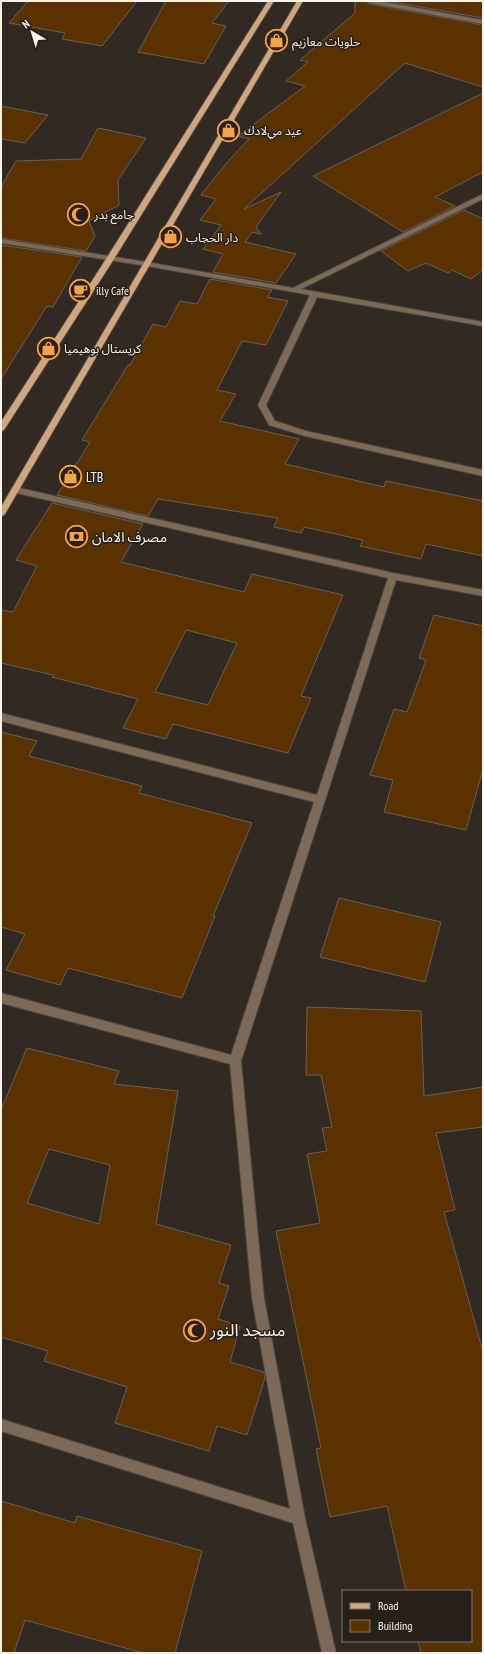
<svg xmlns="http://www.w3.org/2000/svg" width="484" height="1654" font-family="'PT Sans Narrow','Noto Sans Arabic',sans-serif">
<rect width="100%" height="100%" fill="#312922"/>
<path fill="#593200" stroke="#685f56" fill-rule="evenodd" d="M28 1H137L102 46 62 39 65 33 9 23Z
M166 1H229L212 23 226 26 204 64 138 52Z
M355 1H365L369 4 483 25V87L405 63 244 209 281 192 256 227 261 234 252 232 245 242 296 254 276 283 213 272 223 254 203 249 221 225 200 220 216 199 201 195 229 160 249 139 238 136 305 86 286 81 308 62 300 60 355 13Z
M387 1H483V18Z
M483 93V172L435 197 455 206 403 232 313 176Z
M1 106 48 115 25 143 1 139Z
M98 128 146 138 118 180 119 205 89 221 95 236 86 251 1 238V187L16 161 81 159Z
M464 210 483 219V270L471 279 452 270 448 273 426 263 408 271 381 251Z
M1 245 82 257 53 307 47 306 1 379Z
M210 279 272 290 267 297 288 301 266 345 242 341 217 390 236 394 220 421 299 439 285 464 384 487 386 481 483 501V556L426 544 421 559 360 546 363 540 304 527 301 533 274 527 278 518 158 499 148 516 57 495 90 442 82 440 128 365H130L153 324 166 327 180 301 197 304Z
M52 503 143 524 121 562 244 592 252 574 343 595 301 696 311 698 288 753 173 724 166 739 123 728 138 699 52 677 53 675 1 663V610L13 612 37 566 16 560ZM186 630 237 643 208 705 155 692Z
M434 615 483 626V769L466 830 384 812 393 780 370 775 394 709 407 712 426 660 419 658Z
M1 732 37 741 29 756 142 786 139 793 252 823 213 916H215L182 998 68 968 60 985 6 970 25 934 1 927Z
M339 898 441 922 425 982 320 957Z
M307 1007 421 1011 424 1096 483 1087V1127L436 1133 455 1210 444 1212 483 1352V1653H421L418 1641H471V1591H406L387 1506 330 1517 316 1449 321 1448 276 1231 320 1223 307 1154 327 1151 322 1128 332 1127 321 1075H306Z
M27 1048 119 1071 114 1084 178 1091 156 1224 231 1245 219 1283 229 1286 218 1319 240 1326 230 1362 264 1372 265 1378 247 1435 217 1426 209 1451 115 1423 127 1387 44 1361 48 1351 1 1337V1110ZM49 1149 110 1165 99 1224 27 1203Z
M1 1501 75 1523 77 1516 202 1551 175 1653H143L25 1620 14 1653H1Z"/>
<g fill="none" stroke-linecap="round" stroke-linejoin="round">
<defs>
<path id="minor" d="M366 1H379L483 20V24L369 3Z
M483 194V199L301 289 483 322V326L317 297 266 405 275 421 306 431 483 470V476L305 436 269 425 258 405 310 295 147 266 1 243V239L147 262 293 288Z
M15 487 393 573 483 590V596L396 580 241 1061 264 1298 305 1518 336 1653H322L293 1523 1 1431V1419L290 1509 252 1298 230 1064 1 1003V993L231 1055 314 802 1 721V713L317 795 388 578 12 492 11 490 12 488Z"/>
<path id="major" d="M268 1H274L114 259 4 430 1 431V422L106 259Z
M297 1H303L5 514 1 517V507Z"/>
</defs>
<use href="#minor" stroke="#4d453f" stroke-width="2"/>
<use href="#major" stroke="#4d453f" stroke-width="2"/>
<use href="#minor" fill="#7d6957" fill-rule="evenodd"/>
<use href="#major" fill="#cea781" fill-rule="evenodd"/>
</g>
<defs>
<symbol id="shop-ring" viewBox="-11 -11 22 22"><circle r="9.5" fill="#282018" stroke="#f6a246" stroke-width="1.5"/><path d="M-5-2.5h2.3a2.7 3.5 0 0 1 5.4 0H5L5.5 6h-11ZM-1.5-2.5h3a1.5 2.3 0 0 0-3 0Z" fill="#f6a246"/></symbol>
<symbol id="mosque-ring" viewBox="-11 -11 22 22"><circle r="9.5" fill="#282018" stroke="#f6a246" stroke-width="1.5"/><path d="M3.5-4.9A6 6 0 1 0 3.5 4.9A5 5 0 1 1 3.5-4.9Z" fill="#f6a246"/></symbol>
<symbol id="cafe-ring" viewBox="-11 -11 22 22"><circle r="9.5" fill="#282018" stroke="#f6a246" stroke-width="1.5"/><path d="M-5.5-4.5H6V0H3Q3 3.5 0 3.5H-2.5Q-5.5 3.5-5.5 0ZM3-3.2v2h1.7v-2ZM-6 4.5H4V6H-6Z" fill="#f6a246"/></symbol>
<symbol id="bank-ring" viewBox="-11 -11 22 22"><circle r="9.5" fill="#282018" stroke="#f6a246" stroke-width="1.5"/><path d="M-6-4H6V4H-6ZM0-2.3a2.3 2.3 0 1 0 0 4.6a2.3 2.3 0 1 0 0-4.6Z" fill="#f6a246"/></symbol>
</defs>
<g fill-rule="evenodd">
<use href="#shop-ring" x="264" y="28" width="25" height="25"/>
<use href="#shop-ring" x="216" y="118" width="25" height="25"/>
<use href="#mosque-ring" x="66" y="202" width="25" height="25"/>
<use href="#shop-ring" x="158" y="224" width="25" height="25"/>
<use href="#cafe-ring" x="68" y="278" width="25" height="25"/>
<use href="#shop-ring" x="36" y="336" width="25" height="25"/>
<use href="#shop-ring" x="58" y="464" width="25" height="25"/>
<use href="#bank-ring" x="64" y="524" width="25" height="25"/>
<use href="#mosque-ring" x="182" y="1318" width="25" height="25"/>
</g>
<g text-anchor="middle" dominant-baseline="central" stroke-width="3" stroke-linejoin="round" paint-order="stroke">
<g font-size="12" fill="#f9f3ee" stroke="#282018" text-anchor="start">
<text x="292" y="41">حلويات معازيم</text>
<text x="244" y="130">عيد ميﻻدك</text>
<text x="94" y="214">جامع بدر</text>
<text x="186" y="237">دار الحجاب</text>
<text x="96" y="290">illy Cafe</text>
<text x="64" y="348">كريستال بوهيميا</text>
</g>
<g font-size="14" fill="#f9f3ee" stroke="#282018" text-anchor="start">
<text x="86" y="477">LTB</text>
<text x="92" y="537">مصرف الامان</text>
</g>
<g font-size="17" fill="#f9f3ee" stroke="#282018" text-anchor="start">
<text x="210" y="1330">مسجد النور</text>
</g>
</g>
<rect width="484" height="1654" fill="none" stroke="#f9f3ee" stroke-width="4"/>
<rect x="342" y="1590" width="130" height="52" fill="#282018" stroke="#7c746e"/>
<rect x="350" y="1603" width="20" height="6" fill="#cea781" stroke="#7c746e"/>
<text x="378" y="1610" font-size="12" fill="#f9f3ee">Road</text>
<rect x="350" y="1620" width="20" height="12" fill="#593200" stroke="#7c746e"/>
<text x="378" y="1630" font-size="12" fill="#f9f3ee">Building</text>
<g transform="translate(32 32) rotate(322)" stroke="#282018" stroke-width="3" paint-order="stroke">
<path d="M0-3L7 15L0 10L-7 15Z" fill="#f9f3ee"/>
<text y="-6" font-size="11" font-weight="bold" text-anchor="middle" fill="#f9f3ee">N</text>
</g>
</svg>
